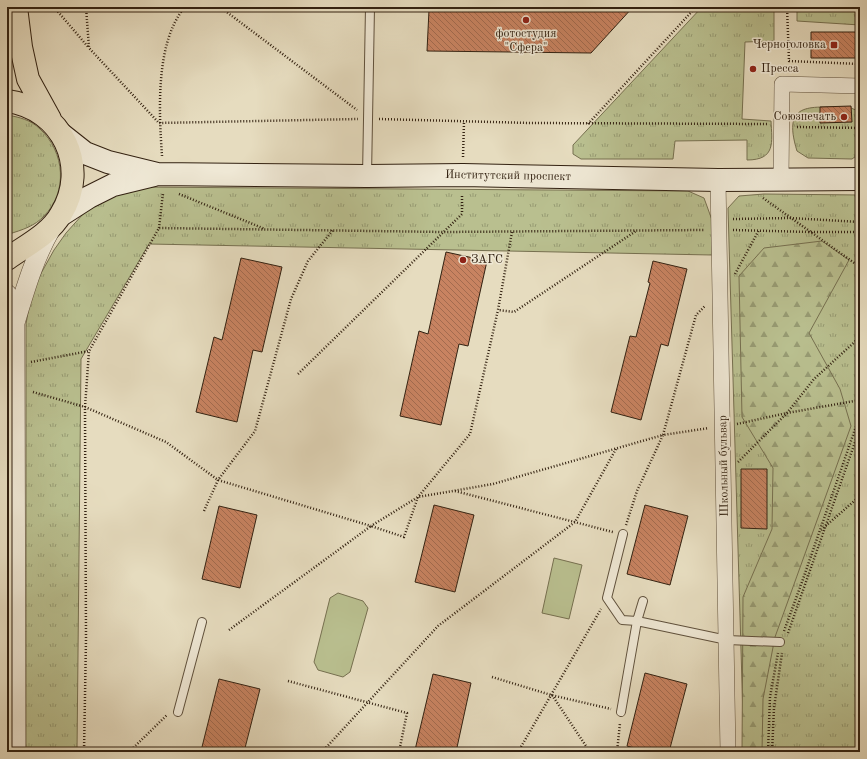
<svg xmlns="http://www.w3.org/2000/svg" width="867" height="759" font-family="'Old Standard TT',serif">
<defs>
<pattern id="grass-tufts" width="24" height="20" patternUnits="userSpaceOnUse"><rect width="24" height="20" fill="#b9bf8f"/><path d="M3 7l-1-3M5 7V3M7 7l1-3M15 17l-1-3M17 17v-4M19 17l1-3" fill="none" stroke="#979b73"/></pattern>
<pattern id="forest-firs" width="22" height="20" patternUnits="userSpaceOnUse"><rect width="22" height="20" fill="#b9bf8f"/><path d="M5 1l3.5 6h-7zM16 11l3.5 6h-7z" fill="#979b73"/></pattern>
<pattern id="building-back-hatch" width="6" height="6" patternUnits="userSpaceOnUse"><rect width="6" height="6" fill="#c88361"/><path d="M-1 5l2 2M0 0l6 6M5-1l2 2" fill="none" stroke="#a36b4f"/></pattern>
</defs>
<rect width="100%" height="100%" fill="#e6dcbf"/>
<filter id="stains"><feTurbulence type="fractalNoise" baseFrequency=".005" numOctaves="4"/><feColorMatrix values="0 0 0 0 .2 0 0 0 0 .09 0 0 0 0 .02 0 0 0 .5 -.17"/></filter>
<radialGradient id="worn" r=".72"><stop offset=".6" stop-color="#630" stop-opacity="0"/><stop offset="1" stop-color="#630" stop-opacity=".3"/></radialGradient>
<path fill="url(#grass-tufts)" stroke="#767050" d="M702 7H774V41L745 42 742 119 771 121C772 142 776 160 747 160V140L675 141 673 159H581L573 154V145Z
M797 7H860V25L797 21Z
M849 107 860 112 859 154 852 159 808 158 797 151C781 99 812 108 849 107Z
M7 115C19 117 31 120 40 129 65 152 68 192 44 216 35 226 22 230 9 234H7Z
M135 187 688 191 704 198 712 220V255L149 244 81 359 77 752H26V324L30 301 39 277 54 250 66 233 84 213 108 195Z
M764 194 860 195V752H744L728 208 739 196Z"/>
<path fill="url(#forest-firs)" stroke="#767050" d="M822 241 849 260 809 333 840 389 851 426 775 637 763 699 762 752H742L743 597 772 529 773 468 742 417 739 276 764 248Z"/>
<path fill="#b9bf8f" stroke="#767050" d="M554 558 582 565 569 619 542 613Z
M338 593 363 601 368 608 350 672 343 677 318 670 314 662 330 598Z"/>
<path fill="url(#building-back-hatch)" stroke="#322111" d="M578 7H633L591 53 427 51 429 10 574 11Z
M811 32H856L857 58H811Z
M851 106 852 122 820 123V107Z
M446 252 487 261 468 346 459 344 441 425 400 416 419 331 428 334Z
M241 258 282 267 262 352 253 350 237 422 196 412 214 337 222 340Z
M653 261 687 269 668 346 661 344 641 420 611 412 630 336 636 337 650 283 648 282Z
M741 469H767V529L741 528Z
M434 505 474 515 455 592 415 582Z
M645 505 688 516 670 585 627 574Z
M219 506 257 515 240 588 202 579Z
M645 673 687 684 669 752H648L627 746Z
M433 674 471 683 456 752H422L415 750Z
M219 679 260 689 244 752 201 751Z"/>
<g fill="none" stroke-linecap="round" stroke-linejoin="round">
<defs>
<path id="service" d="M367 176 370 7
M623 534 607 598 622 620 637 621 727 640 780 642
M178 712 202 622
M621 712 637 621 643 601"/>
<path id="minor" d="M781 179 782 84 860 86
M718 180 728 752"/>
<path id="tertiary" d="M7 294 15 324 16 752
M15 323C25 290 34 258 51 229"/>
<path id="secondary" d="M61 134 85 153 108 162 157 174 367 176 463 175 718 180 860 179
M61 215 89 197 113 185 154 175"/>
<path id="primary" d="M16 7 21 47 28 79 50 119
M7 101C62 108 90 167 61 214 50 234 25 246 7 259"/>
</defs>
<use href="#service" stroke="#5f503c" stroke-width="10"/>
<use href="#minor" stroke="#5f503c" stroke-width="16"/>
<use href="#tertiary" stroke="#5f503c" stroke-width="20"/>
<use href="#secondary" stroke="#322111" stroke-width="24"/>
<use href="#primary" stroke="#322111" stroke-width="24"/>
<path stroke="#322111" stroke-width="2.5" stroke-dasharray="1 2" stroke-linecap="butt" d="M54 7 89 48
M86 7 89 48 159 123 358 119
M220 7 357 110
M787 7 789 61 860 64
M379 119 530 123 768 124
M588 124 696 7
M797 127 860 128
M162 156C159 112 155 42 185 7
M463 157 464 122
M179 194 265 229
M763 198 860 267
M733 219 790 218 860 222
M159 228 163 193
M733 230 810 232H860
M512 232 498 310 514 312 636 231
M735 274 759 230
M31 362 89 351
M298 374 462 214V194
M33 392 85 407 166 442 218 480 371 526 418 497 493 484 663 435 696 315 705 306
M737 424 787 413 860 400
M738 462 787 413 814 379 860 337
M455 491 613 532
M204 511 218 480 255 431 291 299 308 261 333 230
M626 525 637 491 663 435 709 428
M821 530 860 496
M229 630 371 526 404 537 418 497 470 434 498 310
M784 631 802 582 860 415
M788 633 860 428
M492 677 551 695 611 709
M288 681 407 713 399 752
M552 695 590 752
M84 752 86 639 85 407 89 351 159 228 444 232 704 230
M129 752 167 715
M322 752 438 626 575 522 616 449
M518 752 601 609
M617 752 620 723
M768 752 770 697 778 653
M772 752 774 708 782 653"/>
<use href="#service" stroke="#efe8d5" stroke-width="8"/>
<use href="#minor" stroke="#efe8d5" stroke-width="15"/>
<use href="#tertiary" stroke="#efe8d5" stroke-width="19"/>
<use href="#secondary" stroke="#efe8d5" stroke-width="22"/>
<use href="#primary" stroke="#e6dcbf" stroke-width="22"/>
</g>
<g fill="#8f2418" stroke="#efe8d5" stroke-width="1.5">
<circle cx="526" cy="20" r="4"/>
<rect x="830" y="41" width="8" height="8" rx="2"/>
<circle cx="753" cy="69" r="4"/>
<circle cx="844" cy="117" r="4"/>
<circle cx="463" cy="260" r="4"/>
</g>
<g text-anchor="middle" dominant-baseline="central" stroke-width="3" stroke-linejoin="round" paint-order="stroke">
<g font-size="12" fill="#322111" stroke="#efe8d5" text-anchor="end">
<text x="526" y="34" text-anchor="middle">фотостудия<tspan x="526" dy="14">"Сфера"</tspan></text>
<text x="826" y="45">Черноголовка</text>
<text x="761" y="69" text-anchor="start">Пресса</text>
<text x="836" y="117">Союзпечать</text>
<text x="471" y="260" text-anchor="start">ЗАГС</text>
</g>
<g font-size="12" fill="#322111" stroke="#efe8d5">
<text transform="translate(508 176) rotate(1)">Институтский проспект</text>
<text transform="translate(724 466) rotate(-91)">Школьный бульвар</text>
</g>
</g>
<rect width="867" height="759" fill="none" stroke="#e6dcbf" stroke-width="24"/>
<rect x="8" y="8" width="851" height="743" fill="none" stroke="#322111" stroke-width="2"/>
<rect x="12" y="12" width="843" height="735" fill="none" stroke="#322111"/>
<rect width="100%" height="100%" filter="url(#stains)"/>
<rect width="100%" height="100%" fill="url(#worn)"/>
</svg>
